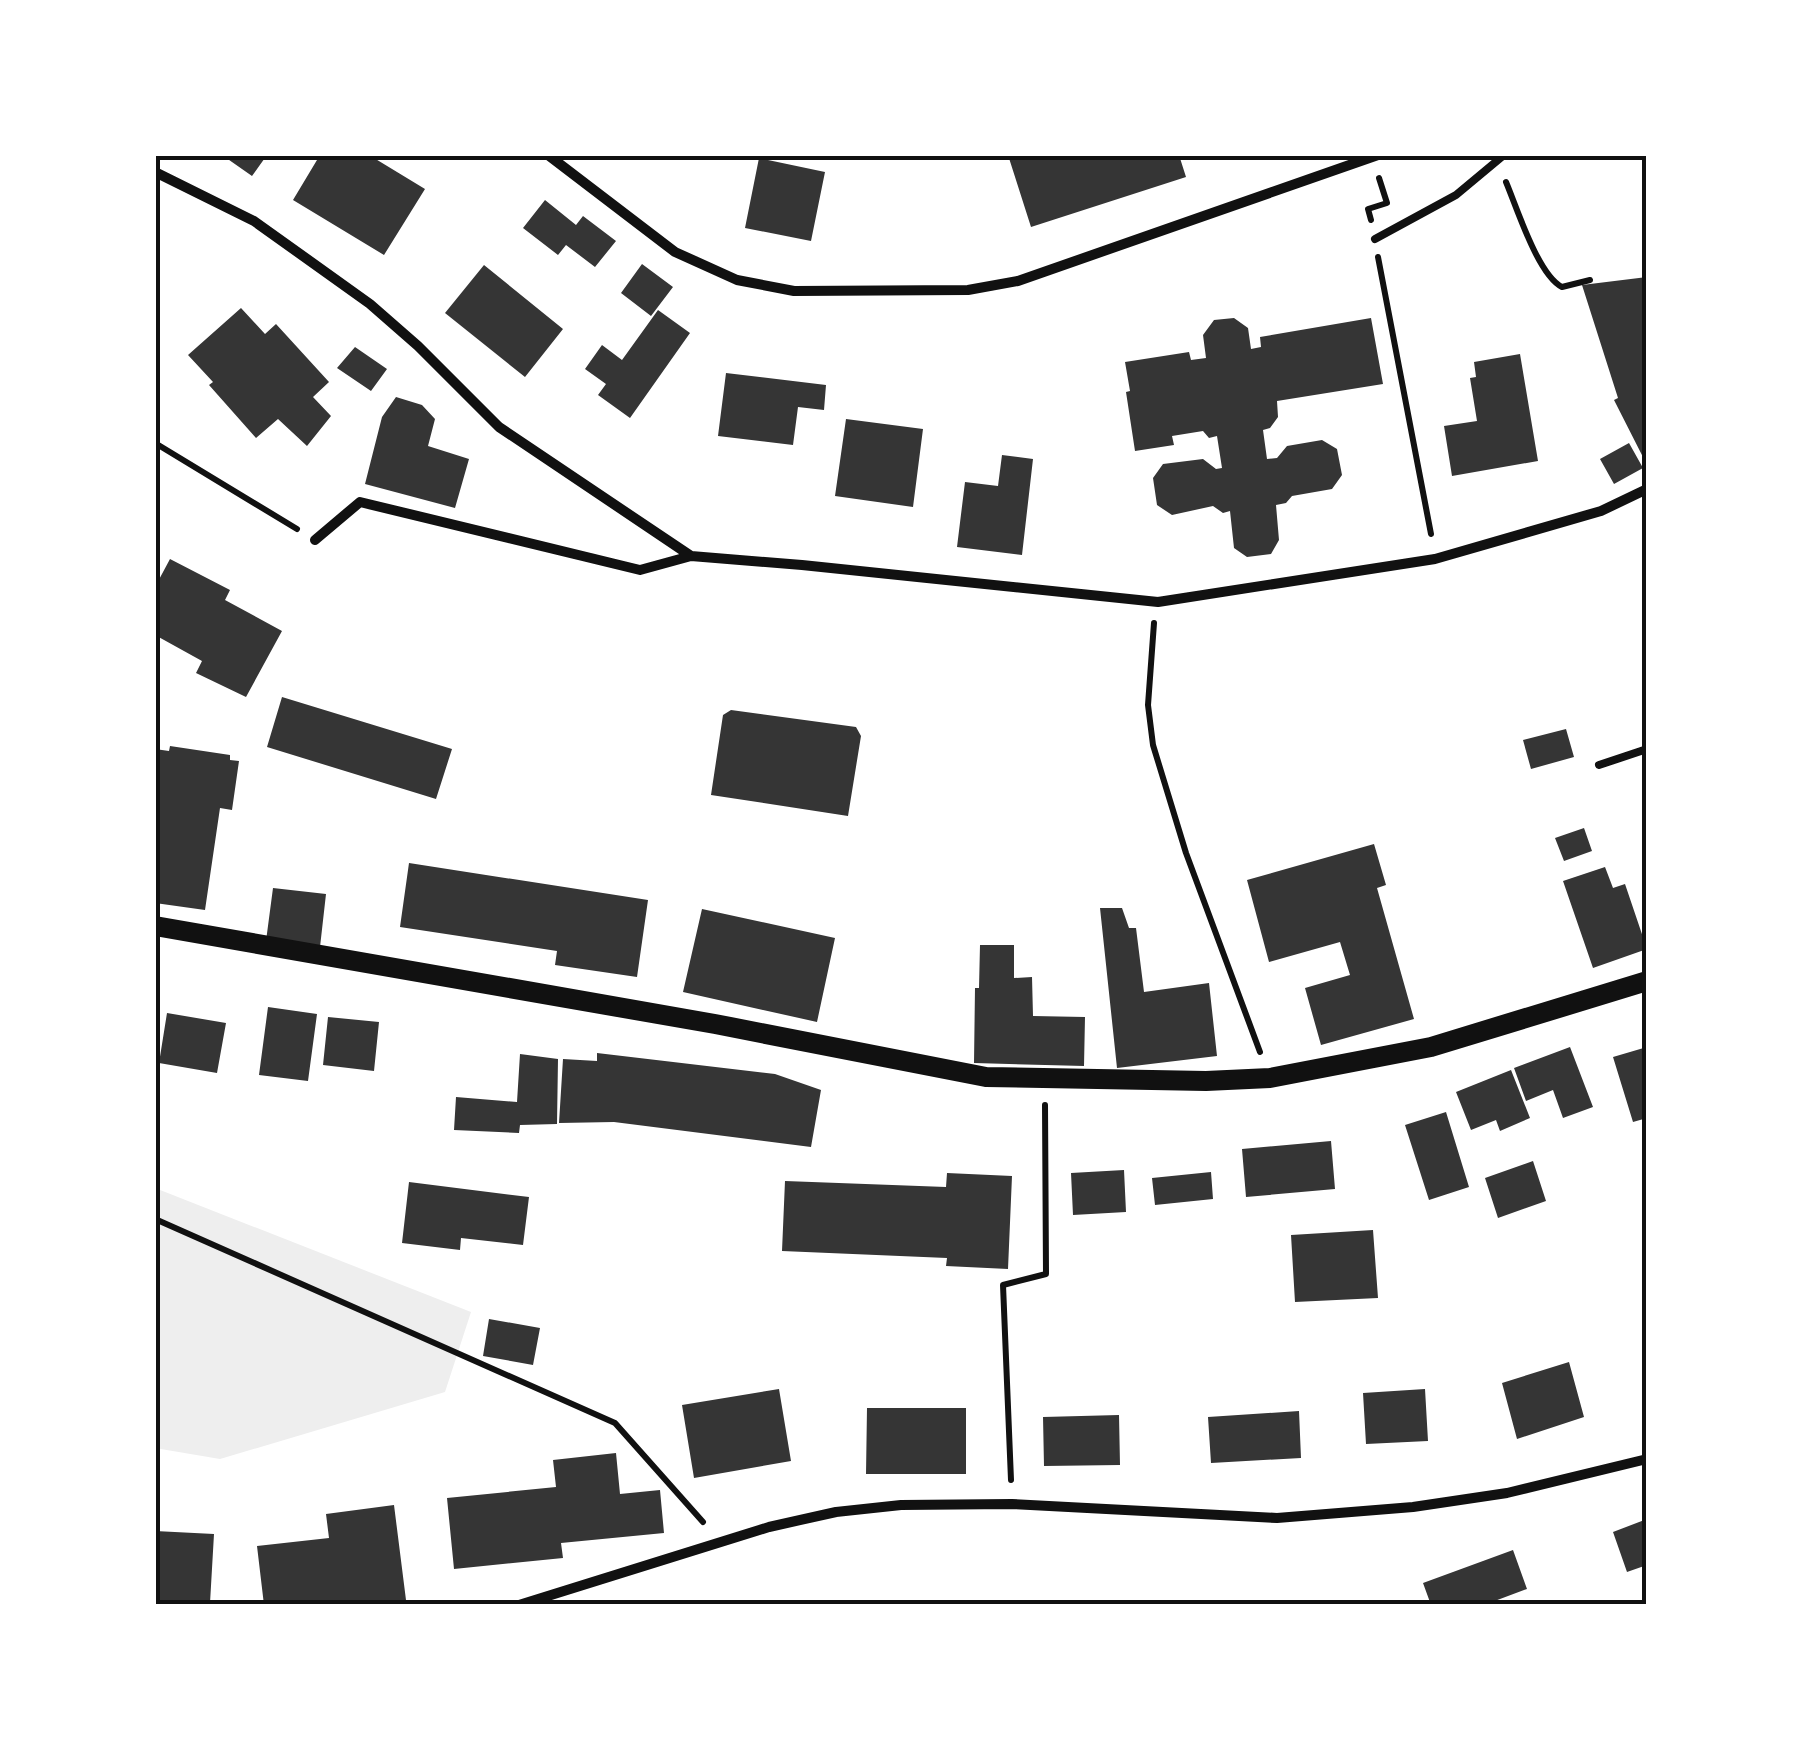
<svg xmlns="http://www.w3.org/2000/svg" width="1802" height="1760" font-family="Lora,serif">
<rect width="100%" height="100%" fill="#fff"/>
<path fill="#eee" d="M155 1188 471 1312 445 1392 220 1459 155 1448Z"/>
<path fill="#353535" d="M222 155H267L252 176Z
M320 155H369L425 189 384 255 293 200Z
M1008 155H1179L1186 177 1031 227Z
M759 158 825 172 811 241 745 228Z
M545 200 576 225 583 216 616 241 595 267 566 245 558 255 523 228Z
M642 264 673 287 651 316 621 293Z
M484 265 563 329 525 377 445 313Z
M1647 277V465L1614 400 1618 398 1582 285Z
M241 308 265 334 276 324 329 382 313 397 331 416 307 446 278 419 256 438 209 385 213 382 188 355Z
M658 310 690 333 630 418 598 395 606 384 585 369 602 345 622 360Z
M1234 318 1248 328 1251 349 1261 347 1260 337 1371 318 1383 384 1277 401 1278 417 1270 428 1263 430 1267 459 1277 458 1287 446 1322 440 1337 449 1342 475 1332 489 1292 496 1286 503 1276 505 1279 540 1271 554 1247 557 1234 548 1230 511 1223 513 1213 506 1172 515 1157 505 1153 478 1163 464 1203 459 1216 469 1222 468 1217 436 1209 438 1203 431 1172 436 1174 445 1135 451 1126 392 1130 391 1125 362 1189 352 1191 360 1206 358 1203 335 1214 320Z
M355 347 387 369 371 391 337 368Z
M1520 354 1538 461 1452 476 1444 426 1477 421 1470 378 1476 377 1474 362Z
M726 373 826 385 824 410 798 407 793 445 718 436Z
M396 397 422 405 435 419 428 446 469 459 455 508 365 484 382 417Z
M846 419 923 429 913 507 835 496Z
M1629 443 1643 468 1614 484 1600 459Z
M1002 455 1033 459 1022 555 957 547 965 482 998 486Z
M170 559 230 590 225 600 282 631 246 697 196 673 202 661 155 635V587Z
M282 697 452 749 436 799 267 747Z
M731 710 856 727 861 736 848 816 711 795 723 715Z
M1566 729 1574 757 1531 769 1523 740Z
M170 746 230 755V760L239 761 232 810 220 808 205 910 155 903V841L160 803 155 802V749L169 751Z
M1584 828 1592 851 1564 861 1555 838Z
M1374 844 1386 885 1377 888 1414 1019 1321 1045 1305 988 1350 975 1340 942 1269 962 1247 880Z
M409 863 648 900 637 977 555 965 557 951 400 927Z
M1605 867 1613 888 1625 884 1647 949 1593 968 1563 881Z
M273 888 326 894 320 947 266 941Z
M1100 908H1122L1129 928H1136L1144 992 1209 983 1217 1056 1117 1068Z
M702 909 835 938 817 1022 683 992Z
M980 945H1014V978L1032 977 1033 1016 1085 1017 1084 1066 974 1063 975 988H979Z
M268 1007 317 1014 308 1081 259 1075Z
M167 1013 226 1023 217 1073 159 1063Z
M328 1017 379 1022 374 1071 323 1065Z
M1570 1047 1593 1107 1563 1118 1553 1090 1526 1101 1514 1068Z
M1647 1047V1118L1633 1122 1613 1057Z
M597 1053 775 1074 821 1090 811 1147 614 1122 559 1123 563 1059 597 1061Z
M520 1054 558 1059 557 1124 520 1125 519 1133 454 1130 456 1097 517 1102Z
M1511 1070 1530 1118 1500 1131 1496 1120 1471 1130 1456 1092Z
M1446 1112 1469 1187 1429 1200 1405 1125Z
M1331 1141 1335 1189 1246 1197 1242 1149Z
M1533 1161 1546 1201 1498 1218 1485 1178Z
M1124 1170 1126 1212 1073 1215 1071 1173Z
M1211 1172 1213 1199 1155 1205 1152 1178Z
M947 1173 1012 1176 1008 1269 946 1266 947 1258 782 1251 785 1181 946 1187Z
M409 1182 529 1197 523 1245 461 1238 460 1250 402 1243Z
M1373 1230 1378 1298 1295 1302 1291 1235Z
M489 1319 540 1328 533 1365 483 1356Z
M1569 1362 1584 1417 1517 1439 1502 1383Z
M779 1389 791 1461 694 1478 682 1405Z
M1425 1389 1428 1441 1366 1444 1363 1393Z
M867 1408H966V1474H866Z
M1299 1411 1301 1458 1211 1463 1208 1417Z
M1119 1415 1120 1465 1044 1466 1043 1417Z
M616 1453 620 1494 660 1490 664 1533 561 1543 563 1558 454 1569 447 1498 556 1487 553 1460Z
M394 1505 406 1600 361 1605H264L257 1546 329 1538 326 1514Z
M1647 1519V1565L1627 1572 1613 1532Z
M155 1531 214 1534 210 1603 155 1600Z
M1513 1550 1527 1589 1484 1605H1431L1423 1583Z"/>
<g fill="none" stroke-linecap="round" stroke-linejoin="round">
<path stroke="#111" stroke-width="6" d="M1506 182C1517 208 1538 275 1562 287L1590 280
M1371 220 1368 209 1387 203 1379 178
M1378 257 1431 534
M155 443 297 529
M1154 623 1148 705 1153 745 1186 853 1260 1052
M155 1219 615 1423 703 1522
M1011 1480 1003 1285 1046 1274 1045 1105"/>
<path stroke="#111" stroke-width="8" d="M1375 239 1456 195 1504 155
M1599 765 1647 749"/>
<path stroke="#111" stroke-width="10" d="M548 155 675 252 737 280 794 291 968 290 1018 281 1378 155
M155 172 254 221 370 304 418 346 499 427 691 556
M315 540 360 502 640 570 691 556 802 565 1158 602 1435 559 1601 511 1647 489
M519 1605 769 1527 836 1512 901 1505 1012 1504 1277 1518 1413 1507 1507 1493 1647 1459"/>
<path stroke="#111" stroke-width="20" d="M155 926 715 1024 986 1077 1206 1081 1270 1078 1431 1047 1647 981"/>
</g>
<rect width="1802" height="1760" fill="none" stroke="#ffffff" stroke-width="315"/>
<rect x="158" y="158" width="1486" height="1444" fill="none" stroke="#111" stroke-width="4"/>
</svg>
